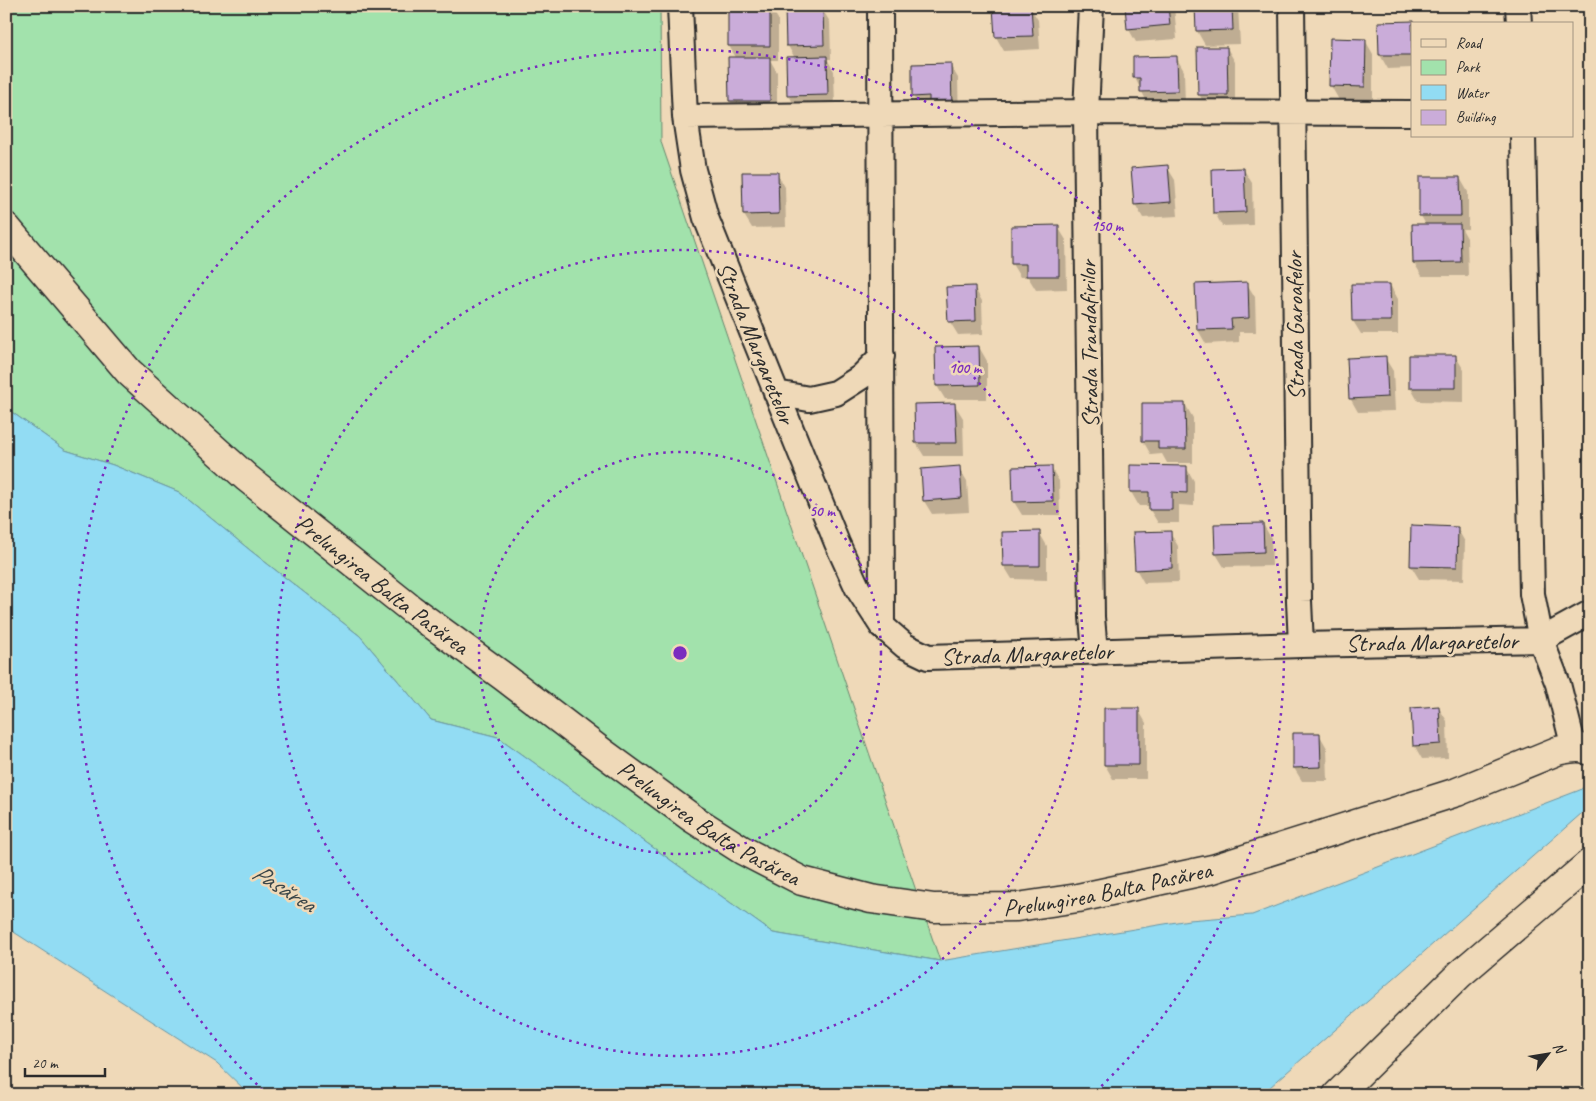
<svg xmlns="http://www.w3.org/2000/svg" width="1596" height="1101" font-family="Caveat,sans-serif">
<rect width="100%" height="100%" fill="#efd9b8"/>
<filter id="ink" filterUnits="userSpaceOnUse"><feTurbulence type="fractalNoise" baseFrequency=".02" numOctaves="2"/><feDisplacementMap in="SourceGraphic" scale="10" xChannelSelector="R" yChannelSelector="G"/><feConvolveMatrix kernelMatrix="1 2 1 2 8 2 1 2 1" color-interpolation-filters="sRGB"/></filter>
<g filter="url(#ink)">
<path fill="#a2e2ac" stroke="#66866c" d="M6 6H660L661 142 940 961 773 933 498 737 431 720 360 636 251 551 179 492 113 465 65 450 6 408Z"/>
<path fill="#92dcf3" stroke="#6995a3" d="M6 408 65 450 113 465 179 492 251 551 360 636 431 720 498 737 773 933 940 961 1189 920 1252 915 1580 790 1590 782V806L1261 1095H250L217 1063 6 927Z"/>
<path fill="#0003" d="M729 6H770L778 19V60H770L777 72V114H738L730 101 737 59 729 46Z
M1126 6H1174L1177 39 1136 42 1128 28Z
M1196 6H1238L1240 44 1205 45 1197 31Z
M1030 7 1038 20 1040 49 1004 51 996 37 995 8Z
M822 9 830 22 831 59H827L834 71 835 108 796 109 789 95 795 58 788 46Z
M1379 23 1412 24V68L1388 69 1380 55Z
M1331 39 1365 40 1373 54V101L1339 100 1331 86Z
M1227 48 1235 62V108H1207L1199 94Z
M1176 57 1184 71 1185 105 1149 106 1135 78 1134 58Z
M950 65 958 78 959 124 921 110 913 96Z
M1167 167 1175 180 1178 216 1143 218 1135 204Z
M1244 170 1252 183 1253 225 1222 226 1215 213Z
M777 173 785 187 786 227 752 228 744 215Z
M1460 178 1468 192V229H1462L1467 238 1468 276H1422L1414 263 1426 225 1421 216Z
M1058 227 1066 240 1067 289 1036 290 1028 277H1020L1012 264Z
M1247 284 1255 297 1256 332H1239V342L1206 344 1198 330Z
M1390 285 1398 299V334H1361L1353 321Z
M974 287 982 301 983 334 958 335 950 322Z
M979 347 987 361V399H945L937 386Z
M1456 357 1464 370V402L1418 401 1410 387Z
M1385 358 1393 371 1395 411 1358 412 1350 398Z
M1185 404 1193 418V463H1167L1162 454 1151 455 1143 441Z
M955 405 963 418 964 456H924L916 443Z
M1131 466 1186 467 1194 481V506L1179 505V523H1158L1150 510V506H1139L1131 492Z
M959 468 967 481 969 512 932 514 924 501Z
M1051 468 1059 481 1060 515H1022L1014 502Z
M1263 524 1271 538 1272 566 1224 567 1216 554Z
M1457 528 1465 542 1464 580 1419 579 1411 566Z
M1039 532 1047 546V580L1012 579 1004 566Z
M1170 532 1178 546 1179 582 1144 583 1136 569Z
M1439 708 1447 721 1448 758 1422 759 1414 745Z
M1138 709 1146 723V779H1113L1105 765Z
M1319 734 1327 748 1328 781H1302L1294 768Z"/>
<path fill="#caacd9" stroke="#2b2b2b" d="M728 6H770V46H728Z
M1031 6 1033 36 995 37 993 7Z
M1125 6H1168L1170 25 1127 29Z
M1195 6H1232L1233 30 1196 31Z
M823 7 824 45 786 46 785 8Z
M1414 21V24H1412V55H1379L1378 22Z
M1330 38 1366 39 1365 87 1329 86Z
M1197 47H1227L1228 95H1198Z
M827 56 828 95 787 96 786 57Z
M1177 56 1178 91 1140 92V78H1133V57Z
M728 57H770V101H729Z
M951 63 952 110 929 111V96L912 97V64Z
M1590 69V99H1589L1587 70Z
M1168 165 1171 202 1134 205 1131 168Z
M1244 168 1246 212 1213 213 1212 169Z
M742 172H778L779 214 743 215Z
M1419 177H1460L1461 216H1419Z
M1412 224H1460L1461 262 1413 263Z
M1059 225V276H1026V264H1011V226Z
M1248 282 1249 318 1231 319 1232 329 1197 330 1195 284Z
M1351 284H1390L1391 321H1352Z
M975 286 976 321 948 322 946 287Z
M979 346 980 385 936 386 935 347Z
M1409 355H1456V388H1409Z
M1386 356 1388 397 1349 399 1347 358Z
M955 403 957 443H915L914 404Z
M1142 403H1185L1186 449H1158V441H1142Z
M1130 465 1187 466V493L1172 492V510H1149V492H1130Z
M960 466 962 498 923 501 921 469Z
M1052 466 1053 501 1013 502 1012 467Z
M1263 523 1264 552 1215 554 1214 524Z
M1411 525 1458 527 1457 567 1410 566Z
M1040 531V566H1003L1002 532Z
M1171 531 1172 568 1135 570 1133 532Z
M1439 706 1441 744 1413 746 1411 708Z
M1104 708H1139V765H1104Z
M1293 733H1320L1321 767 1293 768Z"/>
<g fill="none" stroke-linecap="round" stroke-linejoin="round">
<defs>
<path id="minor" d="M680 6 685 117 693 170 706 218 837 543 858 589 882 626 905 646 928 657 1301 645 1541 640 1590 613
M880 6 882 626
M1091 6 1086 112 1092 617 1095 652
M1292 6 1299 601 1301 645
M1518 6 1519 24
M685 117 1086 112 1412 113
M1523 136 1532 594 1541 640 1558 684 1574 748
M776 393 809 399 836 393 861 377 882 356"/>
<g id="tertiary">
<path id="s1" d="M6 227 129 372 247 478 411 609 504 677 602 752 692 818 742 850 802 881 871 899 934 908 1017 907 1078 898 1213 869 1457 792 1557 751C1567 749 1580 745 1590 751"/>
<path d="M1337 1095 1460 974 1590 863"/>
</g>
</defs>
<use href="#minor" stroke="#2b2b2b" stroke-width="28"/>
<use href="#tertiary" stroke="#2b2b2b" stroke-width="31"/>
<use href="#minor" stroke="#efd9b8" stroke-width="24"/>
<use href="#tertiary" stroke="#efd9b8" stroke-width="28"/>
</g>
</g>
<g fill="none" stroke="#7b2cbf" stroke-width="2.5" stroke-dasharray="2.5 5">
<circle cx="680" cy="653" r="201"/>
<circle cx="680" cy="653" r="403"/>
<path d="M268 1095A604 604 0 1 1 1092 1095"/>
</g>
<g text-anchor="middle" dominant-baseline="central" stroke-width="5" stroke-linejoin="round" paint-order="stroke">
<g font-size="24" fill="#2b2b2b" stroke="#efd9b8">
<text transform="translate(1295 326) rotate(-91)">Strada Garoafelor</text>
<text transform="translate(756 343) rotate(68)">Strada Margaretelor</text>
<text transform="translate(1089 344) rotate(-91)">Strada Trandafirilor</text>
<text stroke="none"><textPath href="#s1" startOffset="521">Prelungirea Balta Pasărea</textPath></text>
<text transform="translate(1432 642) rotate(-1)">Strada Margaretelor</text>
<text transform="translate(1027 654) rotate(-2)">Strada Margaretelor</text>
<text stroke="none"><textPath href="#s1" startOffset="926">Prelungirea Balta Pasărea</textPath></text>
<text stroke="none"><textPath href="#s1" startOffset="1346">Prelungirea Balta Pasărea</textPath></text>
</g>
<g font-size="25" font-style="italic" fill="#3a4649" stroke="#efd9b8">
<text transform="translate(284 888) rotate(32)">Pasărea</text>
</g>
</g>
<circle cx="680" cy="653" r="8" fill="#7b2cbf" stroke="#efd9b8" stroke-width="2.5"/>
<g font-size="15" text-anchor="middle" font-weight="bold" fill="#7b2cbf" stroke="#efd9b8" stroke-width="5" stroke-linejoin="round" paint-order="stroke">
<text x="1107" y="231">150 m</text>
<text x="965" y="373">100 m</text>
<text x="822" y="516">50 m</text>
</g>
<rect width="1596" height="1101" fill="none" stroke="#efd9b8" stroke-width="25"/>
<rect x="12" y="12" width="1571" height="1076" fill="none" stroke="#2b2b2b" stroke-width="2" filter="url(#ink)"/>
<rect x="1411" y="22" width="162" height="115" fill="#efd9b8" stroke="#a19380"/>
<rect x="1421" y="39" width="25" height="8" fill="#efd9b8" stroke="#a19380"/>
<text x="1456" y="48" font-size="15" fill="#2b2b2b">Road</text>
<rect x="1421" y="60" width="25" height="15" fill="#a2e2ac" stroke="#a19380"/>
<text x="1456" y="72" font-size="15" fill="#2b2b2b">Park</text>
<rect x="1421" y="85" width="25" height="15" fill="#92dcf3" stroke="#a19380"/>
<text x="1456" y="98" font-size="15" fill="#2b2b2b">Water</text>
<rect x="1421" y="110" width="25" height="15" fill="#caacd9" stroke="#a19380"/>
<text x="1456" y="122" font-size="15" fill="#2b2b2b">Building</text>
<g transform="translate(1548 1054) rotate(59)" stroke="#efd9b8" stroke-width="4" paint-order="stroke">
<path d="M0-4L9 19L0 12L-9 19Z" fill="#2b2b2b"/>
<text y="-8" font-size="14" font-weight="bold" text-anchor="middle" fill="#2b2b2b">N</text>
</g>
<path d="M25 1068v8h80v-8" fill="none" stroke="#2b2b2b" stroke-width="2.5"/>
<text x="32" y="1068" font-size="15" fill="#2b2b2b" stroke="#efd9b8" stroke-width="4" paint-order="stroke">20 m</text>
</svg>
